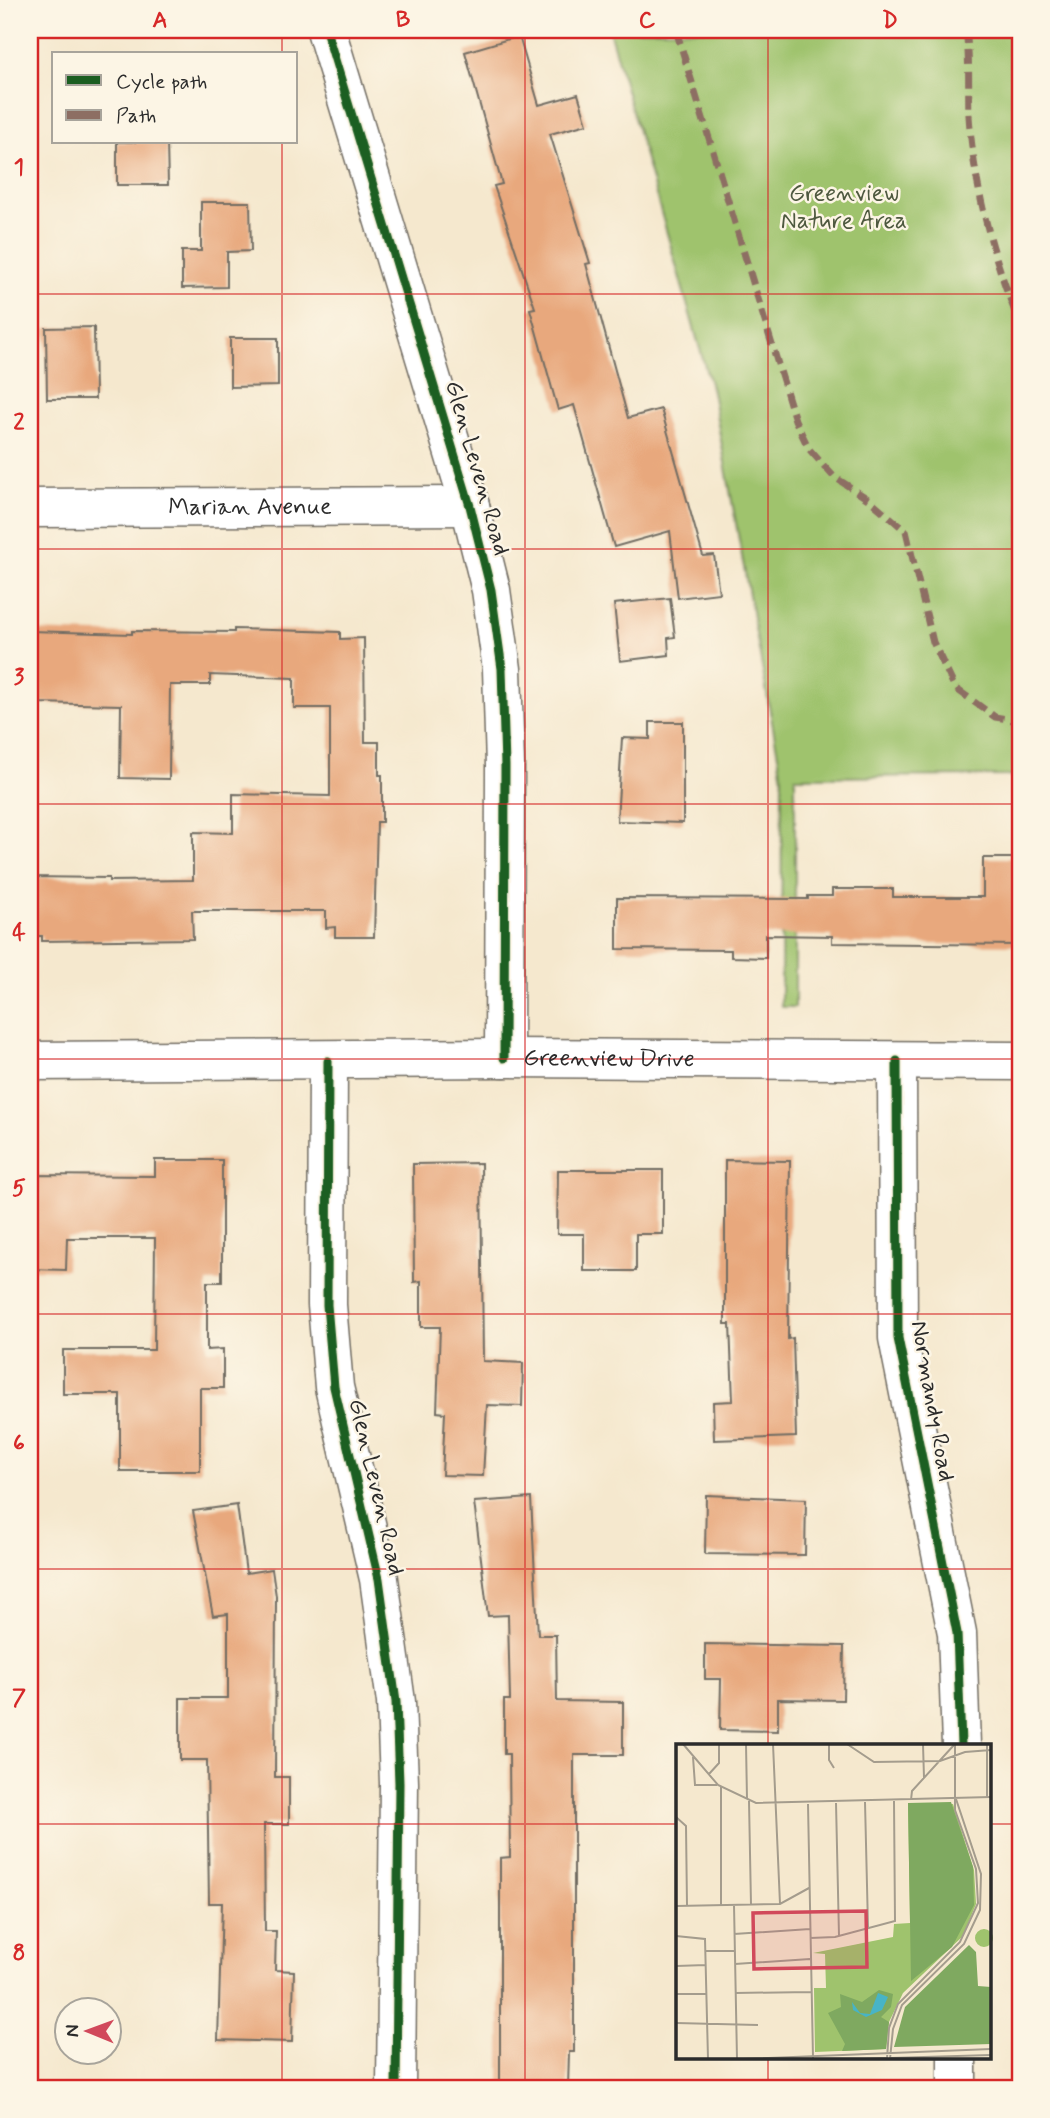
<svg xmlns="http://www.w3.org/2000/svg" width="1050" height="2118" font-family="Mynerve,sans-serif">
<rect width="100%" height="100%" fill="#fcf5e5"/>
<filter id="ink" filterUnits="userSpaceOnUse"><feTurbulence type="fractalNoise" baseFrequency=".0143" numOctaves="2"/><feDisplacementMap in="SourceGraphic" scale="14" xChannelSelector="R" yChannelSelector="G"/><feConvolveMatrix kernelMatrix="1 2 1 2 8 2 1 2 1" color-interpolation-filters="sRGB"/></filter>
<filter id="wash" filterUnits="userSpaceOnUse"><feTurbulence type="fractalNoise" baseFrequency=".00686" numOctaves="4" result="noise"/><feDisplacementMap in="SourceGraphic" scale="28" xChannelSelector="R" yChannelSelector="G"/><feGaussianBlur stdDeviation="1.57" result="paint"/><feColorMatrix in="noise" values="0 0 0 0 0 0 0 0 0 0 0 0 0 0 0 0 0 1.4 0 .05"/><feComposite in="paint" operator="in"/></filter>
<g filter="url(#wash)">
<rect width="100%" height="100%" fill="#f5e8ce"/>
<path fill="#9fc36d" stroke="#65774c" stroke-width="2" d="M609 30H1020V776L795 777V1007H781L782 777 712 391Z"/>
<g id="blocks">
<path fill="#e8a87d" d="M519 36 539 105 578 94 587 124 550 134 590 263 586 264 628 418 661 409 703 556 714 555 719 593 678 598 670 531 614 547 574 405 558 410 530 309 535 308 494 186 502 184 465 52Z
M117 142H167L168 185H117Z
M201 202H250L251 251 227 252V287L182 288V251H201Z
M94 327 95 399H47L46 328Z
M230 338H278V386L230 387Z
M670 598 675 637 668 638 669 655 620 661 614 604Z
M234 629 340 632V639L364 638 365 742H379V775H382V822H377L374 937H335V927L326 928V911H192L193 939 42 941V936H30V877L109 878V881L193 880V832L233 833V794L330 796V708H294V678L210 675V685H170L169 779 120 778 121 705 37 703 35 675H30V631L132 634V631L234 632Z
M650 722H683V823L617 821 622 738 650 739Z
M983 858H1020V945L832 943V936L766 935V958L731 957V950L617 949V898L808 899V896H832V889H893V897H983Z
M155 1160H222V1282H207V1350L223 1349V1388H200V1471H120V1394H63V1350H154L155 1238H67L66 1270 30 1269V1175L155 1176Z
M725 1160 790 1161 788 1339 793 1338 796 1437 714 1440 713 1402 733 1401 730 1324H725Z
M481 1163 483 1361 523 1363 522 1406 487 1405 483 1476 442 1475 445 1413 437 1412 440 1327H421V1281L414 1282 413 1164Z
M558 1170H663V1234H636V1271H584V1234H557Z
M706 1495 806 1499 805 1555 705 1554Z
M531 1498 538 1635H556L557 1701 623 1702V1755H574V2052H569L568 2088H500V1858L510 1857 509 1754H504V1700H510L508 1615 488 1616 474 1502Z
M237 1505 246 1573 272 1569 276 1596 275 1777H289V1824H264L265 1931H276L275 1970 294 1971 292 2042 218 2040 222 1903H209L207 1760H180V1698H228V1614L213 1616 193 1511Z
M705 1644 844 1646 843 1700 778 1699V1731L720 1730 721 1679H705Z"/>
</g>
</g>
<g filter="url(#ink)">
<use href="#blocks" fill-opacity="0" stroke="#726d64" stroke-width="2"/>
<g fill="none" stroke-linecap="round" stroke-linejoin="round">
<defs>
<g id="minor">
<path d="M326 30 470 506 491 590 502 669 505 766 504 1058"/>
<path id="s1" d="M30 508 470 506"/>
<path id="s2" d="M30 1061 504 1058 1020 1061"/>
<path d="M328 1061 327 1305 334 1387 379 1579 396 1702 399 1783 396 2088"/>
<path d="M897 1061 898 1338 957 1633 961 1745"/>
<path d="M957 2088V2057"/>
</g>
</defs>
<use href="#minor" stroke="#726d64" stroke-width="41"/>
<use href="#minor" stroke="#fff" stroke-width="38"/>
<path stroke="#8d6e63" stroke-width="7" stroke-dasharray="14 7" stroke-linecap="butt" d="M676 30 795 420 809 449 833 476 871 501 906 531 933 642 955 688 995 717 1020 721
M966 30C970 59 968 87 969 116 974 187 993 259 1020 324"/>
<defs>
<path id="cycleway" d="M326 30 470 506 491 590 502 669 505 766 504 1058
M328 1061 327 1305 334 1387 379 1579 396 1702 399 1783 396 2088
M897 1061 898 1338 957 1633 961 1745"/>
</defs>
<use href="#cycleway" stroke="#fcf5e5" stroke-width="13"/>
<use href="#cycleway" stroke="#1b5e20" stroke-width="9"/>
</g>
</g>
<path fill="none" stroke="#d62828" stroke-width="2" stroke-opacity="0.55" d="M282 30V54M525 30V2088M768 30V1745M282 142V2088M30 294H1020M30 549H1020M30 804H1020M30 1059H1020M30 1314H1020M30 1569H1020M30 1824H677M989 1824H1020M768 2057V2088"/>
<g text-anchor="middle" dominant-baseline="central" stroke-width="5" stroke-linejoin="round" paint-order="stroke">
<g font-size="24" fill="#4e593f" stroke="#fcf5e5">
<text x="844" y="193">Greenview<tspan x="844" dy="28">Nature Area</tspan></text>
</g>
<g font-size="24" fill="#2b2b2b" stroke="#fcf5e5">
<text transform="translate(477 468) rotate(74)">Glen Leven Road</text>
<text stroke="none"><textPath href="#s1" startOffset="220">Marian Avenue</textPath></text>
<text stroke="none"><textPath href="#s2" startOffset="579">Greenview Drive</textPath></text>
<text transform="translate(932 1401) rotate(80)">Normandy Road</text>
<text transform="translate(376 1487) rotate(77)">Glen Leven Road</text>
</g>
</g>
<g transform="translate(676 1744)">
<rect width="315" height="315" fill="#f5e8ce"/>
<path d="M232 59 277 60 298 126 300 160 287 192 227 249 213 278 210 305 139 308 138 244H150L149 210 137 209 217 193 218 180 234 179ZM299 194a9 9 0 1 1 18 0a9 9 0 1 1-18 0Z" fill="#9fc36d"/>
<path d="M275 58 297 123 298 161 276 203 235 237 232 59ZM293 201 300 208 302 242 315 243V300L218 303 229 263ZM203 246 217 250 215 263 205 273 213 278 210 305 166 307 169 300 152 269 165 263 164 250 186 258Z" fill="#7fa960"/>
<path d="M202 249 212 253 206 266 190 273 177 266 176 258 184 269 194 270Z" fill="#48b4c6"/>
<path fill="none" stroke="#a49c8d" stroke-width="2" d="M7 0 42 41 80 59 315 53M70 0 71 55M97 0 104 160M153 0V16L158 24M171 0 198 18 264 17 289 8 315 6M247 0 248 34M311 0V53M17 13 19 41H41M33 30 43 19V0M45 43V161M235 56 236 47 278 1M73 57 75 161M189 58 192 183M160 59 163 192M132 60 137 314M0 73 10 82 11 162M58 161 61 315M0 162 104 160 133 144M58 190 134 185M0 192 29 195 32 315M134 194 159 193 219 177 218 57M29 207H58M59 220 134 215M0 222 30 221M59 249 135 248M0 250H31M0 279 82 281M214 314 315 311M67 315 315 305M188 315 211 314M211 315 213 284 222 260 284 198 302 159 300 125 279 66V0M214 315 217 285 226 261 288 200 304 166 305 130 280 55"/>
<path fill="#d1495b" fill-opacity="0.15" stroke="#d1495b" stroke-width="3.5" d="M190 167 191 223 78 225 77 169Z"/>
<rect width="315" height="315" fill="none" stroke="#2b2b2b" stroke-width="3.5"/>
</g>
<rect width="1050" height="2118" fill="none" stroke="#fcf5e5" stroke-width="77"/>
<rect x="52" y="52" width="245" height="91" fill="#fcf5e5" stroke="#a8a49b" stroke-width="2"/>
<rect x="66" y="75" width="35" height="10" fill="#1b5e20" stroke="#a8a49b" stroke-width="2"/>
<text x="116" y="88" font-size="21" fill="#2b2b2b">Cycle path</text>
<rect x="66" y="110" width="35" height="10" fill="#8d6e63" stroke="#a8a49b" stroke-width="2"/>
<text x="116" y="122" font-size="21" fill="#2b2b2b">Path</text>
<g transform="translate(88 2031) rotate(271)"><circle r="33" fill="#fcf5e5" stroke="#a8a49b" stroke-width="2"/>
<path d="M0-5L12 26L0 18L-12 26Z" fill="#d1495b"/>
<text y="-10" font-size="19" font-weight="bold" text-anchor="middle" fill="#2b2b2b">N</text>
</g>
<rect x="38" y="38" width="974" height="2042" fill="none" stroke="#d62828" stroke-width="2.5"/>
<g font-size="23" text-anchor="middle" font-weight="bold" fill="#d62828">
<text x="160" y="27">A</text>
<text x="403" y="27">B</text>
<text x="647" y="27">C</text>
<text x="890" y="27">D</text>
<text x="19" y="174">1</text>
<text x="19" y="429">2</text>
<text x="19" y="684">3</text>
<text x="19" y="939">4</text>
<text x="19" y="1195">5</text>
<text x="19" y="1450">6</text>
<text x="19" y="1705">7</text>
<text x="19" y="1960">8</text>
</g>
</svg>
